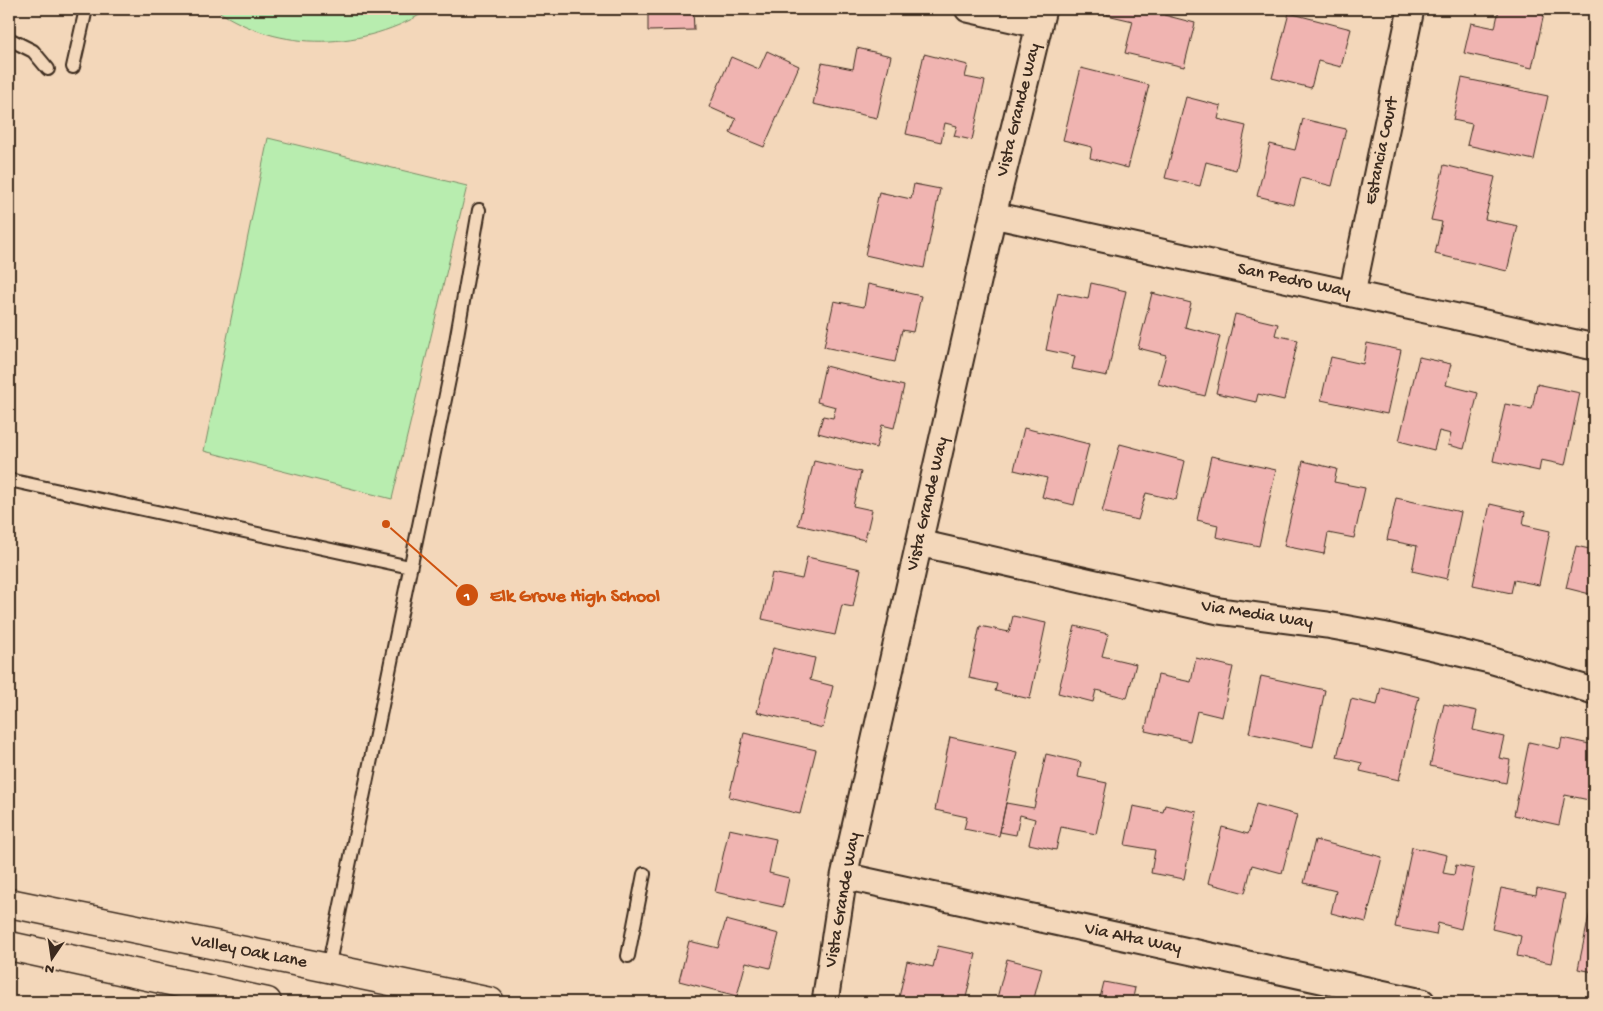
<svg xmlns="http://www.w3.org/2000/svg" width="1603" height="1011" font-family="'Gochi Hand',sans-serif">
<rect width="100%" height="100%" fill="#f3d7ba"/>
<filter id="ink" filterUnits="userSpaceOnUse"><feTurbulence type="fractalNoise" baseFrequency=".02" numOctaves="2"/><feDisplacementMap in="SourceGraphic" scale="10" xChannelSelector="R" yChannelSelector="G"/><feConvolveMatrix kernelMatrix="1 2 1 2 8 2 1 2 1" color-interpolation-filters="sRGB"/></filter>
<g filter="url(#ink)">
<path fill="#b8edaf" stroke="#7a8c66" d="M215 9H430C364 50 281 54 215 9Z
M268 138 467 186 392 499 204 451Z"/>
<path fill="#f0b4b1" stroke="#3b2a1e" d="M648 9H693L694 30 648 31Z
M1108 9H1166L1164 15 1195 23 1184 67 1125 53 1133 21 1107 15Z
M1499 9H1545L1532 68 1464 53 1471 23 1495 28Z
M1289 13 1351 29 1341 67 1318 61 1311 88 1272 78Z
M857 48 891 56 877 118 813 104 822 63 853 69Z
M767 51 799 66 764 147 730 133 736 119 709 107 731 57 759 69Z
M924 54 968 65 965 77 985 81 972 140 954 136 957 126 945 123 941 142 906 134Z
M1081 68 1149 85 1128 168 1090 158 1092 147 1063 140Z
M1462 78 1548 96 1534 160 1467 145 1472 124 1453 120Z
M1186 97 1221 106 1218 119 1246 126 1236 170 1206 162 1200 186 1165 178Z
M1303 119 1346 129 1332 186 1301 178 1294 205 1257 196 1270 144 1295 150Z
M1444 165 1495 177 1485 219 1518 226 1507 271 1435 254 1442 222 1431 220Z
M914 184 940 189 924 268 865 255 879 192 911 199Z
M1594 232V253L1589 252Z
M1091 283 1126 291 1107 376 1072 369 1075 356 1046 350 1058 293 1088 299Z
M868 284 921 296 913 332 902 330 895 362 824 347 834 301 864 307Z
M1152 293 1191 303 1185 327 1220 336 1205 396 1158 384 1166 355 1138 348Z
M1235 314 1278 324 1275 335 1298 340 1284 400 1258 394 1256 402 1216 393Z
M1367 343 1401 350 1387 414 1321 400 1331 357 1363 364Z
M1419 357 1451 364 1446 385 1478 393 1464 449 1448 445 1451 434 1439 431 1434 450 1399 441Z
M825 366 904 386 894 428 882 425 876 448 818 433 823 416 833 418 836 407 817 402Z
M1537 384 1580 393 1565 465 1541 460 1539 471 1493 461 1505 404 1532 409Z
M1024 428 1089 444 1074 505 1042 497 1047 478 1014 470Z
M1120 444 1185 461 1176 500 1146 493 1138 520 1102 512Z
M1211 456 1276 470 1259 546 1216 537 1218 525 1197 520Z
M1594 460V484L1589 483Z
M814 461 861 472 853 506 872 510 865 540 798 525Z
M1303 461 1337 469 1334 482 1365 488 1354 538 1328 533 1324 554 1284 546Z
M1396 498 1461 512 1447 579 1412 571 1417 546 1387 540Z
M1490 504 1525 512 1523 525 1550 531 1539 585 1514 580 1511 593 1473 585Z
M1576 546 1594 550V595L1566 588Z
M807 557 861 569 853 607 842 605 835 635 762 619 772 573 802 579Z
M1013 616 1046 623 1030 699 995 691 997 684 969 678 980 626 1009 632Z
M1075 626 1108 634 1102 656 1136 664 1127 698 1096 690 1093 702 1058 693Z
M773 648 815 658 810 680 833 686 823 728 757 712Z
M1196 658 1233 667 1222 717 1197 711 1190 741 1145 731 1158 675 1191 682Z
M1261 676 1325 690 1313 747 1249 733Z
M1381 687 1419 697 1399 780 1360 771 1362 763 1337 757 1351 699 1377 705Z
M1444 704 1477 711 1473 730 1504 737 1499 758 1510 760 1506 783 1430 766Z
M744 733 816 750 800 814 729 797Z
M950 737 1017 752 999 836 964 829 967 817 935 810Z
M1562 738 1594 745V775L1589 800 1565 795 1559 825 1514 815 1529 742 1560 749Z
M1046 754 1081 762 1078 777 1107 783 1096 834 1061 827 1056 850 1029 844 1035 819 1020 815 1016 835 1000 832 1006 803 1034 808Z
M1256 804 1297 815 1282 873 1252 865 1245 893 1208 883 1222 827 1248 834Z
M1165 805 1197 812 1184 879 1151 873 1155 850 1125 845 1133 806 1163 812Z
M729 829 776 839 769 873 789 878 783 907 715 892Z
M1315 840 1382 857 1366 922 1331 913 1336 891 1304 883Z
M1412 847 1447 855 1443 873 1454 875 1456 865 1474 869 1461 929 1438 923 1436 935 1395 927Z
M1501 888 1536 895 1537 888 1565 894 1551 963 1517 956 1521 936 1492 929Z
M1594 892V972L1578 969Z
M726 920 779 934 770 968 746 962 737 996 679 981 689 941 718 948Z
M938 946 976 954 965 1002H898L907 961 933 967Z
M1007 959 1042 968 1033 1002H996Z
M1104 982 1135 988 1132 1002H1099Z"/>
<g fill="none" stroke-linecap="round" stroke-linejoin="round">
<defs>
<path id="lane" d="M9 39 33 51 48 69
M73 67 86 9
M9 480 410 567
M628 956 644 874
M328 968 451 370 479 210"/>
<path id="street" d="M968 9 1039 25
M993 215 1594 347
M1352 294 1411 9
M919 543 1219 611 1327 625 1382 635 1490 660 1594 691
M844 876 1422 1002
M825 1002 844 876 993 215 1043 9"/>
<path id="secondary" d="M9 903 328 968 490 1002
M9 946 267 1002"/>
</defs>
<use href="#lane" stroke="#3b2a1e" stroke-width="16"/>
<use href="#street" stroke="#3b2a1e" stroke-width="29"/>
<use href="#secondary" stroke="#3b2a1e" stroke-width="31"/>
<use href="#lane" stroke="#f3d7ba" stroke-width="12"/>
<use href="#street" stroke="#f3d7ba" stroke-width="25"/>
<use href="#secondary" stroke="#f3d7ba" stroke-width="28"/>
</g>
</g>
<g text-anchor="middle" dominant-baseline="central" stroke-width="4" stroke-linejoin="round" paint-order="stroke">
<g font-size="18" fill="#3b2a1e" stroke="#f3d7ba">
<text transform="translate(1019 110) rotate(-76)">Vista Grande Way</text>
<text transform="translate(1382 151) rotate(-78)">Estancia Court</text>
<text transform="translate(1294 281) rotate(12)">San Pedro Way</text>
<text transform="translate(928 504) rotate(-77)">Vista Grande Way</text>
<text transform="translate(1257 615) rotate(9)">Via Media Way</text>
<text transform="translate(843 900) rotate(-80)">Vista Grande Way</text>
<text transform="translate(1133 939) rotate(12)">Via Alta Way</text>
<text transform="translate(249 952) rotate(11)">Valley Oak Lane</text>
</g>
</g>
<path fill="none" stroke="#ce520f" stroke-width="2" d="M386 524L467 595"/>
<g fill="#ce520f" stroke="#f3d7ba" stroke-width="2">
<circle cx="386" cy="524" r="5"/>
<circle cx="467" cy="595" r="12"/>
</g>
<g font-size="15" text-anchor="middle" font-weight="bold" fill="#fff">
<text x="467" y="600">1</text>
</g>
<g font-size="19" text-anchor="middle" font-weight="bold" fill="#ce520f" stroke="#f3d7ba" stroke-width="4" stroke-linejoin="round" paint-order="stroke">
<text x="575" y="601">Elk Grove High School</text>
</g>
<rect width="1603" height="1011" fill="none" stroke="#f3d7ba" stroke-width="30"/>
<rect x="15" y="15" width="1573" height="981" fill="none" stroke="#3b2a1e" stroke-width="2" filter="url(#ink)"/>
<g transform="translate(52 958) rotate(193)" stroke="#f3d7ba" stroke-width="4" paint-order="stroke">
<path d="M0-4L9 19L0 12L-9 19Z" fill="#3b2a1e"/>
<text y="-8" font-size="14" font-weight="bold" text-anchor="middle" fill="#3b2a1e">N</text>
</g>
</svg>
